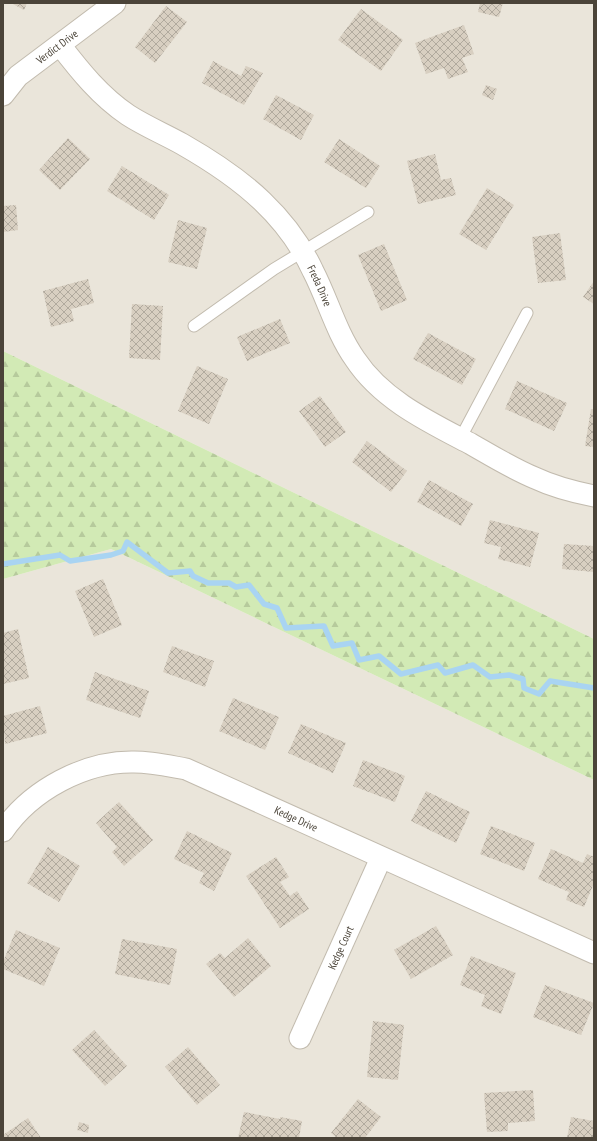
<svg xmlns="http://www.w3.org/2000/svg" width="597" height="1141" font-family="'PT Sans Narrow',sans-serif">
<defs>
<pattern id="forest-firs" width="22" height="20" patternUnits="userSpaceOnUse"><rect width="22" height="20" fill="#d2eab5"/><path d="M5 1l3.5 6h-7zM16 11l3.5 6h-7z" fill="#b6ca9c"/></pattern>
<pattern id="building-cross-hatch" width="8" height="8" patternUnits="userSpaceOnUse"><rect width="8" height="8" fill="#d8cfc1"/><path d="M0 0l8 8M0 8l8-8" fill="none" stroke="#b1aa9e"/></pattern>
</defs>
<rect width="100%" height="100%" fill="#f6f3ec"/>
<path fill="#eae5da" d="M3 3H594V639L3 351Z
M111 549 594 780V1138H3V579Z"/>
<path fill="url(#forest-firs)" d="M3 351 594 639V780L111 549 3 579Z"/>
<g fill="none" stroke-linecap="round" stroke-linejoin="round">
<path stroke="#a9d4f2" stroke-width="5.5" d="M3 564 60 555 70 561 111 555 123 551 127 542 168 573 190 571 193 576 208 583H229L236 587 249 585 264 604 277 608 286 628 324 626 333 646 352 643 359 660 379 656 401 674 438 665 445 673 473 665 490 677 509 675 523 679 524 688 539 694 550 681 594 688"/>
</g>
<path fill="url(#building-cross-hatch)" d="M11 3H27L24 10Z
M480 3H503L499 17 478 12Z
M166 6 187 22 155 63 135 47Z
M361 9 403 40 381 71 338 40Z
M464 25 474 54 462 58 468 72 448 79 444 68 426 74 415 43Z
M213 61 241 76 246 66 263 73 244 105 202 83Z
M486 85 497 89 493 100 482 95Z
M276 95 314 115 301 140 263 119Z
M68 138 90 159 60 190 39 170Z
M339 139 380 166 366 188 324 162Z
M435 154 441 180 451 178 456 195 418 204 407 161Z
M122 166 169 195 154 220 107 191Z
M487 188 514 205 486 250 459 234Z
M16 205 18 230 3 232V206Z
M178 220 207 228 197 269 168 262Z
M560 233 566 280 538 283 532 237Z
M384 244 407 300 381 311 358 255Z
M88 279 94 303 71 309 74 321 51 327 43 291Z
M594 281V304L583 297Z
M132 304 163 306 160 360 129 358Z
M280 319 290 343 247 361 237 337Z
M428 333 476 359 462 385 413 359Z
M197 366 228 379 209 424 178 411Z
M517 381 567 403 554 431 505 409Z
M320 396 346 432 325 447 299 411Z
M591 409H594V447L585 446Z
M367 441 407 471 391 492 352 462Z
M429 480 473 504 461 526 417 502Z
M490 520 539 533 530 567 498 559 501 547 484 543Z
M564 544 594 546V572L562 569Z
M103 579 122 625 94 637 75 591Z
M18 629 29 678 3 684V633Z
M172 646 214 661 205 687 163 672Z
M95 672 149 691 140 718 86 700Z
M233 698 279 717 265 750 219 731Z
M40 706 47 733 5 744 3 716Z
M301 724 346 743 333 773 288 753Z
M363 760 405 776 395 802 353 786Z
M426 791 470 812 456 843 411 821Z
M119 802 153 840 124 866 112 852 117 847 96 823Z
M491 826 535 843 524 871 480 854Z
M187 831 232 853 214 891 199 883 204 873 174 859Z
M48 847 80 866 59 902 27 883Z
M551 849 583 863 587 854 594 857V883L584 907 566 900 569 892 538 879Z
M276 857 289 877 280 882 290 896 297 891 309 909 280 928 246 876Z
M436 926 453 955 411 979 394 950Z
M16 930 60 948 44 986 3 969V962Z
M248 938 271 966 234 997 206 964 220 953 225 958Z
M122 939 177 949 170 985 115 974Z
M471 956 516 973 501 1014 481 1006 485 995 460 985Z
M545 985 594 1003 581 1035 533 1017Z
M373 1021 404 1025 398 1080 367 1077Z
M94 1030 127 1066 105 1086 72 1050Z
M188 1047 220 1085 197 1105 165 1067Z
M533 1090 535 1121 508 1123V1131L487 1132 484 1093Z
M358 1099 381 1117 365 1138H337L331 1133Z
M244 1112 280 1119V1117L302 1121 299 1138H238Z
M571 1117 594 1121V1138H567Z
M28 1118 41 1138H3V1135Z
M79 1122 89 1125 88 1133 77 1130Z"/>
<g fill="none" stroke-linecap="round" stroke-linejoin="round">
<defs>
<path id="service" d="M194 326 274 269 368 212
M460 439 527 313"/>
<g id="minor">
<path id="s1" d="M60 45C80 71 100 96 128 115 145 126 164 134 182 144 210 160 239 179 262 201 283 221 301 245 313 271 328 300 336 332 355 359 382 400 429 422 471 444 492 456 513 469 535 478 554 487 574 492 594 496"/>
<path id="s2" d="M3 95 18 76 115 3"/>
<path id="s3" d="M3 831C31 790 85 761 134 762 152 762 169 766 186 769L594 953"/>
<path id="s4" d="M300 1038 381 858"/>
</g>
</defs>
<use href="#service" stroke="#c2bbae" stroke-width="13"/>
<use href="#minor" stroke="#c2bbae" stroke-width="23"/>
<use href="#service" stroke="#fff" stroke-width="11"/>
<use href="#minor" stroke="#fff" stroke-width="21"/>
</g>
<g text-anchor="middle" dominant-baseline="central" stroke-width="3.5" stroke-linejoin="round" paint-order="stroke">
<g font-size="11" fill="#4b4439" stroke="#fff">
<text stroke="none"><textPath href="#s2" startOffset="73">Verdict Drive</textPath></text>
<text stroke="none"><textPath href="#s1" startOffset="361">Freda Drive</textPath></text>
<text stroke="none"><textPath href="#s3" startOffset="327">Kedge Drive</textPath></text>
<text stroke="none"><textPath href="#s4" startOffset="99">Kedge Court</textPath></text>
</g>
</g>
<rect width="597" height="1141" fill="none" stroke="#4b4439" stroke-width="8"/>
</svg>
